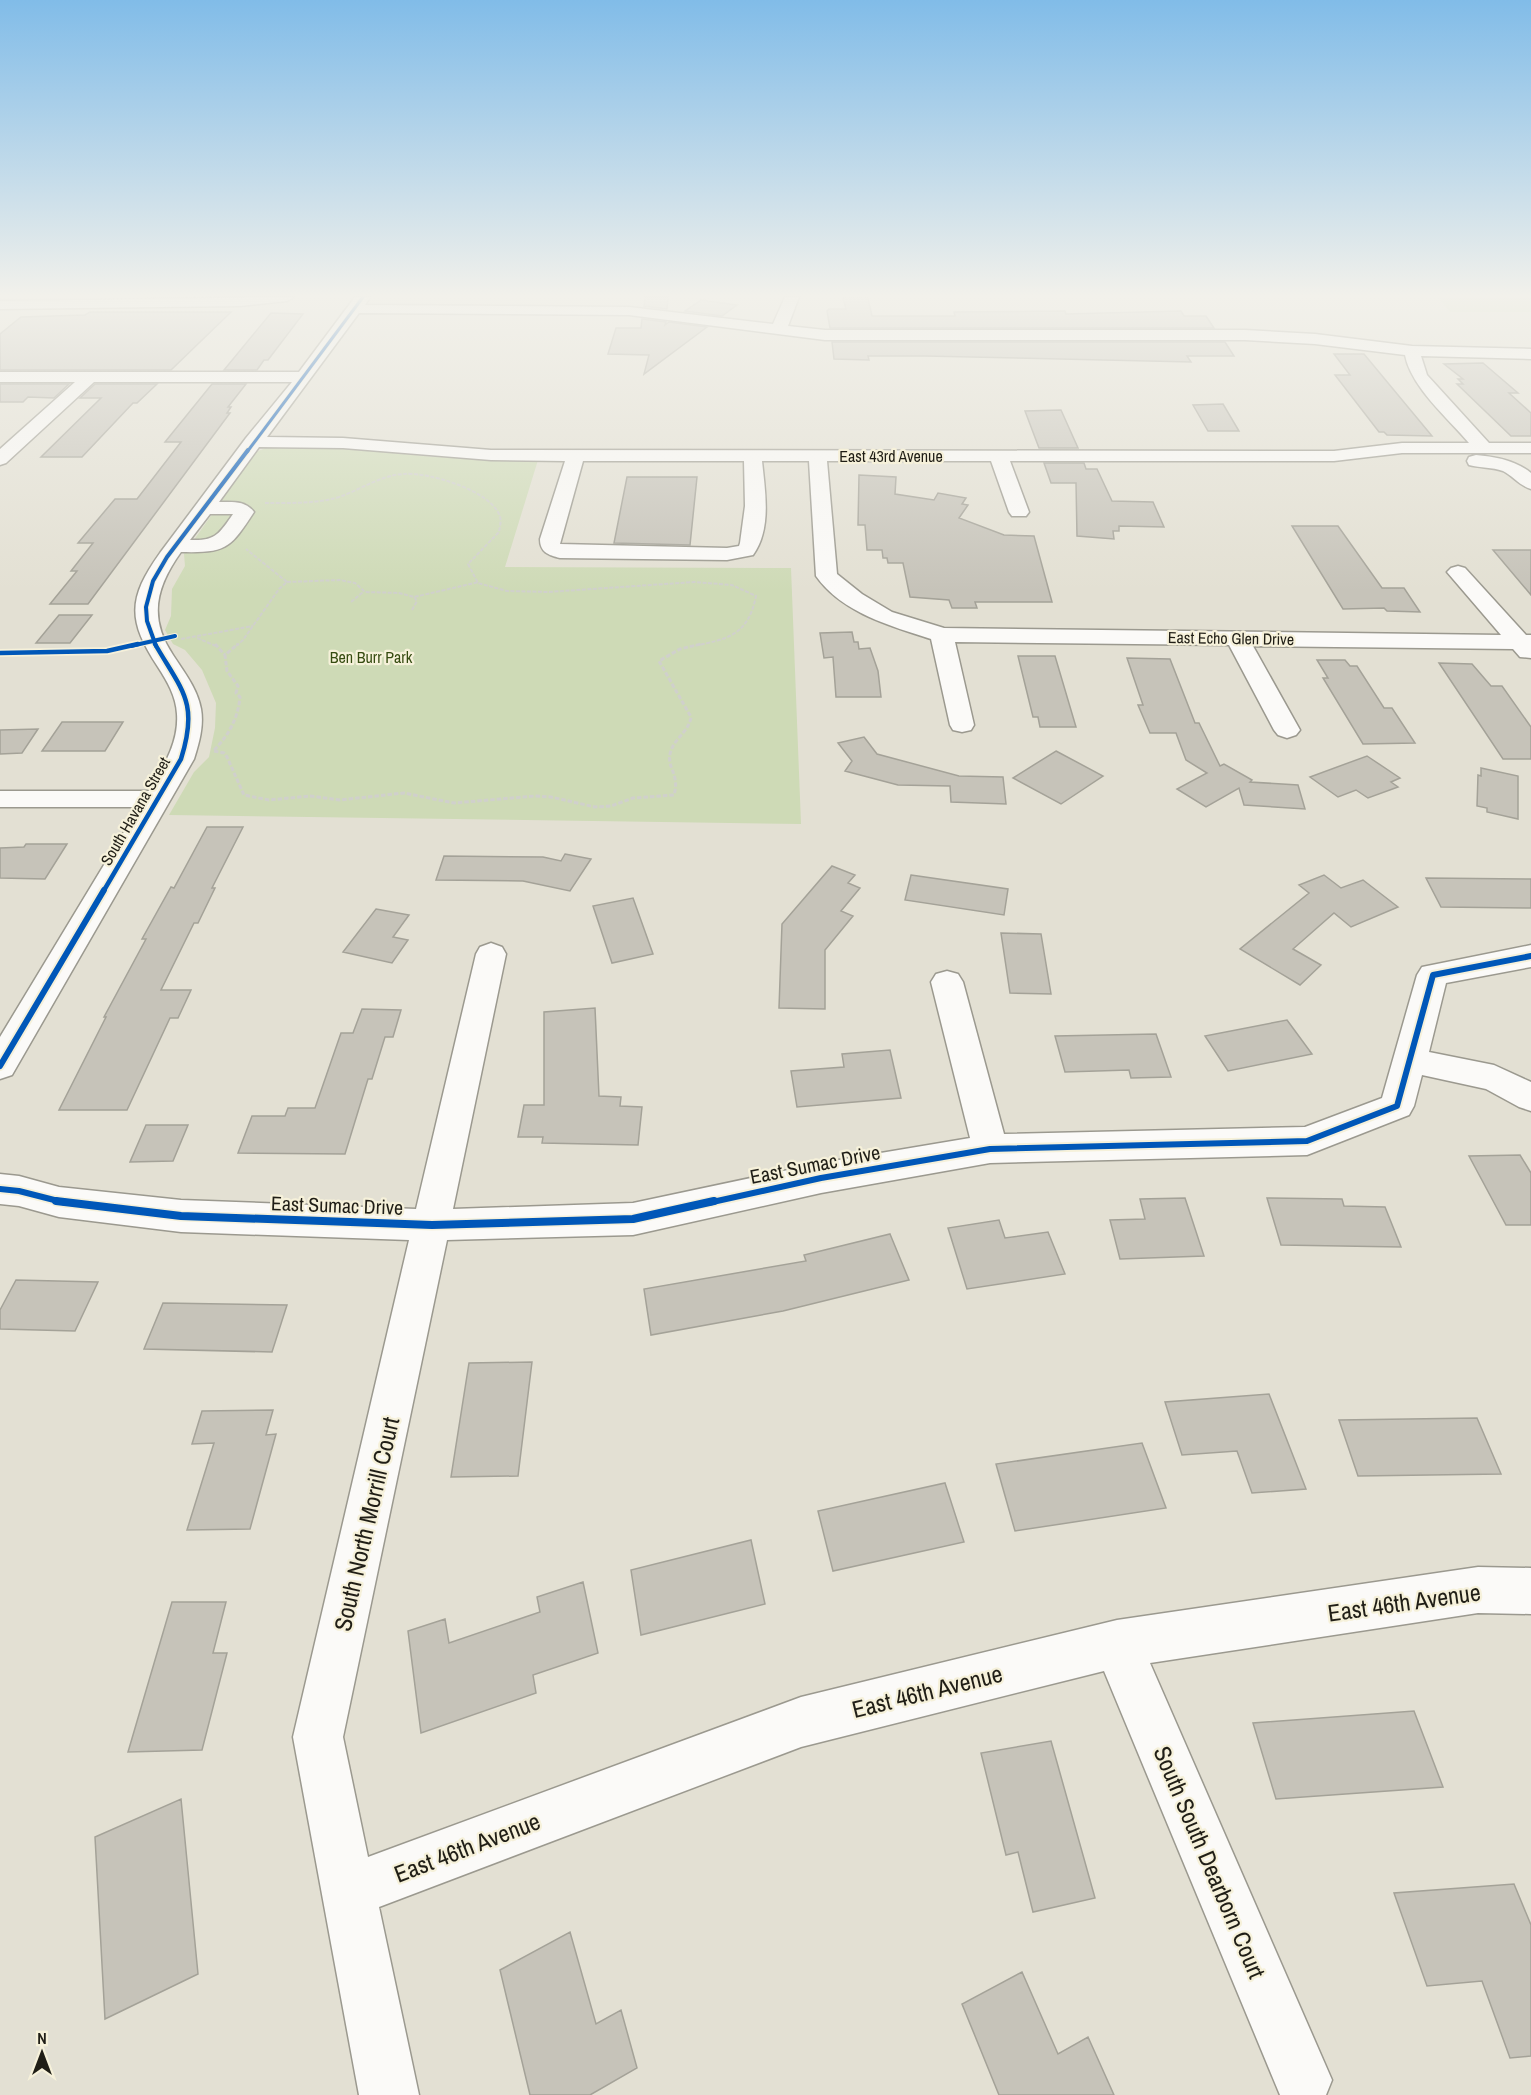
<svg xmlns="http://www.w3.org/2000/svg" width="1531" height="2095" font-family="'Archivo Narrow',sans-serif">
<rect width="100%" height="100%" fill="#e3e0d3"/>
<path fill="#cedab6" d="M1531 297V312H1450L1438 297Z
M268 447H337L434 457 538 460 505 567 791 568 801 824 169 815 194 772 209 757 215 728 216 703 202 670 185 650 173 644 165 630 171 616 172 589 185 566 184 554 256 452Z"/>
<path fill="#c6c3b9" stroke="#a4a298" stroke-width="1.5" d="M645 297H668L667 309 644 306Z
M843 298H868L872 316H955L954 312 1065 311 1066 314 1181 311 1184 316H1206L1214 328H830L827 311 829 309H846Z
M701 300 737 305 722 316 685 311Z
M90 312H231L171 370H0V334L21 317 85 315Z
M271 313 303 314 268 360H264L257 370H224Z
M642 319 666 322 665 325 669 322 707 327 644 374 649 355 608 354 616 328H641Z
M832 342H1225L1234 356H1187L1191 362 925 356H868L869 360 834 359Z
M1334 354H1364L1432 436 1387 435 1384 432H1379L1335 375H1350Z
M1483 363 1518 393H1509L1531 413V436H1511L1457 384H1463L1458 379H1463L1444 364Z
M0 384H69L54 398 28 397 23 402H0Z
M95 384H157L137 403H133L82 457H41L101 398H80Z
M212 384H246L228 407H231L227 413H230L88 604H50L77 571H71L93 543H78L115 499H137L181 442H165Z
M1223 404 1239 431H1208L1193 405Z
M1061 410 1078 448H1039L1025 411Z
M1044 463H1084L1086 469H1097L1112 501 1153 502 1164 527 1119 526V531H1113L1114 539 1077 536 1076 483H1051Z
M859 475 896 477 895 494 934 500 938 493 966 498 962 504 968 505 959 518 1004 535 1034 536 1052 602H975L977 608H952L949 600 910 597 903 563H888L887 558H883L882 550H867L865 525H858Z
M627 477H697L690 545 614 543Z
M1292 526H1338L1382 588H1404L1420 612 1387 611 1384 608 1343 609Z
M1493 550H1531V595Z
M59 615H92L70 643H36Z
M852 632 854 642H858L859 649 870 648 878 671 881 697H836L833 657 824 658 820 633Z
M1018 656H1055L1076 727H1040L1038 717H1033Z
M1127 658 1170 659 1195 723H1199L1220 766 1224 764 1252 780 1250 782 1298 785 1305 809 1244 805 1239 788 1206 807 1177 789 1207 773 1186 760 1176 733H1150L1138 705H1143Z
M1317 660H1345L1350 666H1357L1384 708H1392L1415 743 1363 744 1323 678H1328Z
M1439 663 1472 664 1491 686H1502L1531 727V759H1503Z
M62 722H123L105 751H42Z
M38 729 22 753 0 754V730Z
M864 737 877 754 959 776 1003 777 1006 804 951 802 950 786 898 785 845 771 852 761 838 743Z
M1056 751 1103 776 1061 804 1013 778Z
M1367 756 1400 778 1391 782 1398 787 1368 798 1356 790 1338 797 1310 777Z
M1481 768 1518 776V819L1487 812V808L1477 806 1478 775 1481 776Z
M207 827H243L212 888H215L198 923H194L161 990H191L178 1018H170L127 1110H59L106 1017H104L146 939H142L171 887 174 888Z
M26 844H67L45 879 0 878V848L24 847Z
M565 854 591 859 570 891 523 881 436 880 444 856 543 857 561 861Z
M832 866 855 875 848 883 860 888 841 911 853 916 825 950V1009L779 1008 782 924Z
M911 875 1008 889 1004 915 905 900Z
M1324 875 1341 888 1363 880 1398 907 1351 927 1334 913 1293 949 1321 965 1300 985 1240 949 1309 893 1299 885Z
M1426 878 1531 879V908L1441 907Z
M633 898 653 954 612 963 593 906Z
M376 909 409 915 393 937 408 940 392 963 343 952Z
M1001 933 1041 934 1051 994 1010 993Z
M595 1008 599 1096 621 1097 620 1106 642 1107 638 1145 542 1143 543 1137H518L524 1105H544V1012Z
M362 1009 401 1010 393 1037H385L372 1079H368L345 1154 238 1153 252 1116H285L288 1108H315L341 1033H353Z
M1287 1020 1312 1054 1228 1071 1205 1036Z
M1156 1034 1171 1077 1131 1078 1129 1070 1065 1072 1055 1036Z
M890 1050 901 1098 797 1107 791 1071 844 1067 842 1054Z
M146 1125H188L173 1161 130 1162Z
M1520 1155 1531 1173V1225H1506L1469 1156Z
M1185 1198 1204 1256 1120 1259 1110 1220 1145 1219 1140 1199Z
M1267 1198 1342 1199 1344 1206 1385 1207 1401 1247 1281 1245Z
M999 1220 1005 1238 1048 1232 1065 1274 967 1289 948 1228Z
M890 1234 909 1280 783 1311 651 1335 644 1289 806 1261 804 1255Z
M16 1280 98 1282 75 1331 0 1329V1310Z
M163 1303 287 1305 272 1352 144 1349Z
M532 1362 518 1476 451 1477 469 1363Z
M1269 1394 1306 1489 1252 1493 1237 1451 1182 1455 1165 1402Z
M273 1410 266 1435 276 1434 250 1529 187 1530 214 1443 192 1444 202 1411Z
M1477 1418 1501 1474 1358 1476 1339 1420Z
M1142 1443 1166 1508 1015 1531 996 1464Z
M945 1483 964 1542 833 1571 818 1511Z
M751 1540 765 1604 641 1635 631 1570Z
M583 1582 598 1653 533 1675 536 1693 421 1733 408 1631 445 1619 449 1643 540 1612 537 1597Z
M172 1602H226L213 1653H227L202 1750 128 1752Z
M1414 1711 1443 1787 1276 1799 1253 1723Z
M1051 1741 1095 1898 1033 1912 1018 1852 1006 1855 981 1753Z
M181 1799 198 1974 105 2019 95 1837Z
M1514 1884 1531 1925V2056L1510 2058 1482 1981 1427 1986 1394 1893Z
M570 1932 596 2024 621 2010 637 2068 590 2095H530L500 1970Z
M1022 1972 1058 2054 1088 2037 1114 2095H999L962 2004Z"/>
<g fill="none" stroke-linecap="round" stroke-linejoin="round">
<defs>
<path id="minor" d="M294 297 287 301 240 306 0 309V301Z
M355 297H370L365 305 629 307 773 324 785 297H799L788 326 825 330H1245L1315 334 1412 346 1531 349V359L1421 356 1427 375 1489 443H1531V453H1402L1334 461H1010L1029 512 1026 516H1012L1009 512 991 461H827L837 574 862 594 892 612 944 628 1501 635 1447 572 1451 568 1458 566 1465 568 1526 635H1531V658L1520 657 1513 649 1253 646 1300 730 1296 735 1287 738 1278 735 1274 730 1229 645 955 642 974 725 971 730 962 732 953 730 950 725 931 639C891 626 842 613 816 576L809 461H762C765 491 772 529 753 555L727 560 560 558C548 555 540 552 540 539L565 461 491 460 343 448 259 447 219 502C232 502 245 500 254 512 230 549 226 553 181 552 156 587 148 618 173 655 184 672 197 688 201 709 204 726 199 743 194 759L12 1075 0 1079V1037L139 807H0V791H149C163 767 179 743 177 714 176 696 167 681 158 667 127 620 128 598 160 553L246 438 292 382H94L6 463 0 465V449L75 382H0V372H299ZM359 313 629 315 825 340H1245L1315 344 1405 355C1411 387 1448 418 1469 443H1402L1334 451 491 450 343 438 267 437ZM583 461H744L745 506 740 543 739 546 727 548 560 544ZM210 514H233C219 534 216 541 190 540Z
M1476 455C1496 457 1515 460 1531 473V489C1520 486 1513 476 1503 471 1492 467 1481 468 1469 465L1467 461 1469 457Z
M491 943 502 947 506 954 453 1209 633 1203 821 1163 970 1138 931 982 936 974 947 971 958 974 963 982 1004 1134 1305 1127 1382 1098 1417 975 1422 967 1531 945V967L1446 983 1429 1052 1494 1065 1531 1082V1111L1519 1107 1486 1089 1422 1075 1414 1106 1409 1115 1307 1155 990 1163 821 1193 633 1235 447 1240 343 1737 368 1857 801 1697 1117 1620 1478 1567 1531 1568V1614L1478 1613 1150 1663 1332 2080 1326 2095H1280L1104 1671 801 1747 379 1907 419 2095H359L293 1737 409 1240 181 1232 59 1217 19 1206 0 1204V1174L19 1176 59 1187 181 1200 416 1209 476 954 480 947Z"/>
</defs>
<use href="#minor" stroke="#9b998f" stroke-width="3"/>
<path stroke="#d0d0cc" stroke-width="2" stroke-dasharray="4 1.5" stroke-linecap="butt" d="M265 503C289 503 315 504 339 497 360 490 381 475 404 474 429 472 488 490 499 514 502 519 500 526 499 532L468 564 478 583 507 591 548 592 694 582 732 585 756 596C748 635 729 639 693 646
M287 582 340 580 355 583 365 592 399 593 414 597 479 582
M351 602 363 592
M412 610 417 601 414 597
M197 638 216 646
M181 639 253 626
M236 646 243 640 279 589 287 582 246 549"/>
<path stroke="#d0d0cc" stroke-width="3" stroke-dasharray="4.5 2" stroke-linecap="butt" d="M215 644 225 655
M214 750C229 735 238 718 240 697L236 693 238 686 227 671 225 655 238 644
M214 751 224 753 227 757 244 795 269 800 310 796 340 800 404 793 454 803 535 796 551 797 595 807 611 806 633 798 674 795C680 775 667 768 670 754 673 739 689 732 691 717L659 661 680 649 701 644"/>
<use href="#minor" fill="#fbfaf8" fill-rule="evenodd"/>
<defs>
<path id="cycleway-far4" d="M247 452 363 297"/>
<path id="cycleway-far3" d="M131 646 175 636
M156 646 147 621 146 607 153 581 167 557 248 450"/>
<path id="cycleway-far2" d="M0 653 107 651 138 644
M103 892 181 759C199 702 182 691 155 644"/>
<path id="cycleway-far1" d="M0 1066 104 890
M0 1189 19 1191 66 1203
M708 1203 821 1178 990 1149 1307 1141 1397 1106 1433 975 1531 956"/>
<path id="cycleway" d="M56 1201 181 1216 432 1225 633 1219 714 1201"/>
</defs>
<use href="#cycleway-far4" stroke="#f6f1da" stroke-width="4.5"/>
<use href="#cycleway-far3" stroke="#f6f1da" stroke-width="6"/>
<use href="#cycleway-far2" stroke="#f6f1da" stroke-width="8"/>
<use href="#cycleway-far1" stroke="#f6f1da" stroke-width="10"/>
<use href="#cycleway" stroke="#f6f1da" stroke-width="11"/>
<use href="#cycleway-far4" stroke="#0057b8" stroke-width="3"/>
<use href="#cycleway-far3" stroke="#0057b8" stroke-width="4"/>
<use href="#cycleway-far2" stroke="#0057b8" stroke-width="4.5"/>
<use href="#cycleway-far1" stroke="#0057b8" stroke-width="6"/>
<use href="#cycleway" stroke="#0057b8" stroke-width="8"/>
</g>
<linearGradient id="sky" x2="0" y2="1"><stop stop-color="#81bce8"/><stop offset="0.5" stop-color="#f2f1eb"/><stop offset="1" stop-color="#f2f1eb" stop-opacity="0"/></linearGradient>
<rect width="1531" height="591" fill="url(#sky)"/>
<g text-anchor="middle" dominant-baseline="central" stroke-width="4.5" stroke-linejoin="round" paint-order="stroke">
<g font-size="16" fill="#201e16" stroke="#f6f1da">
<text x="891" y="456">East 43rd Avenue</text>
<text transform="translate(1231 638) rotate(1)">East Echo Glen Drive</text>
<text transform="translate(135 811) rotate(-60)">South Havana Street</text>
</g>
<g font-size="16" fill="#364c11" stroke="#f6f1da">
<text x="371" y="657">Ben Burr Park</text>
</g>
<g font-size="20" fill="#201e16" stroke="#f6f1da">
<text transform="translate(815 1164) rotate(-11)">East Sumac Drive</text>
<text transform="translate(337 1205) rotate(2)">East Sumac Drive</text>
</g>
<g font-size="24" fill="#201e16" stroke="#f6f1da">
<text transform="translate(366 1524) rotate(-77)">South North Morrill Court</text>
<text transform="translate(1404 1602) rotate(-8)">East 46th Avenue</text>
<text transform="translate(927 1691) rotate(-14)">East 46th Avenue</text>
<text transform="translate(467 1847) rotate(-21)">East 46th Avenue</text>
<text transform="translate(1210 1862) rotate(67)">South South Dearborn Court</text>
</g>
</g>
<g transform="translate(42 2053)" stroke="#f6f1da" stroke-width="4.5" paint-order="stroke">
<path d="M0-4.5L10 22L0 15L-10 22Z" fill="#201e16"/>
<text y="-9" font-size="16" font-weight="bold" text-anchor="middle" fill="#201e16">N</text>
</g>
</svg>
